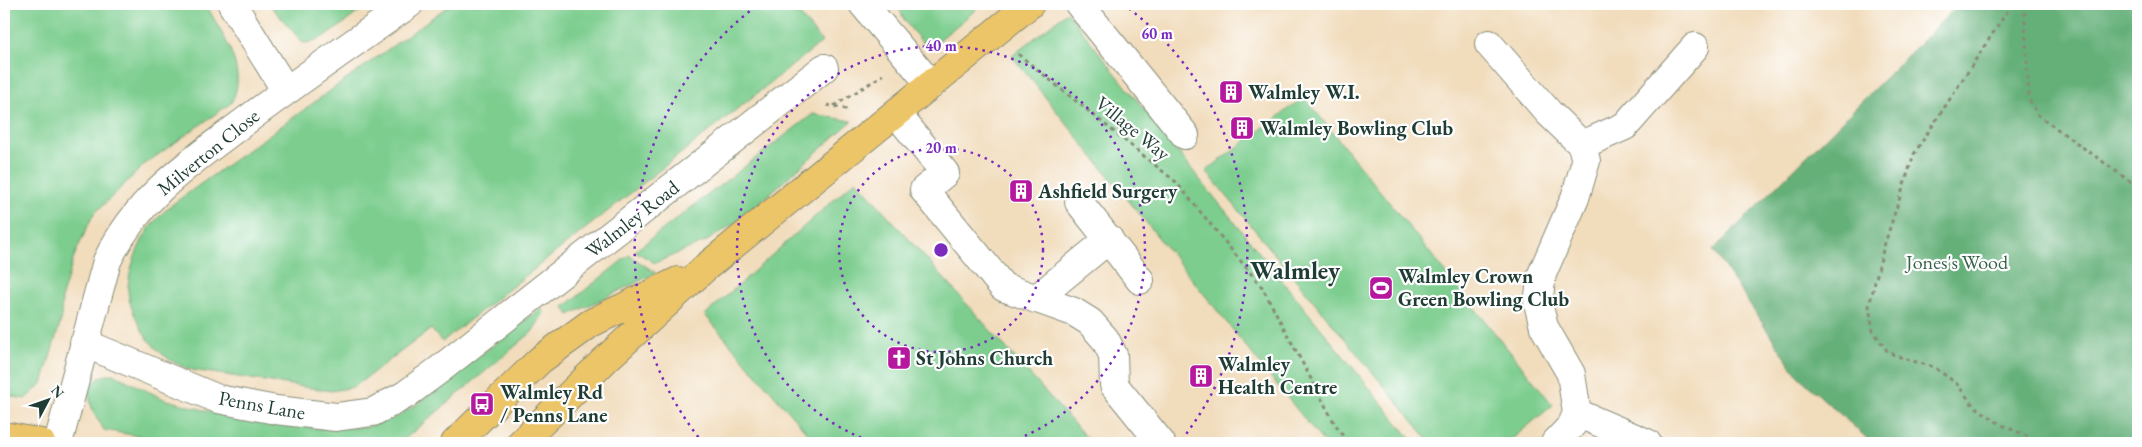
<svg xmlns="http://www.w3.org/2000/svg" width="2142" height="447" font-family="'EB Garamond',serif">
<rect width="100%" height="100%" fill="#fff"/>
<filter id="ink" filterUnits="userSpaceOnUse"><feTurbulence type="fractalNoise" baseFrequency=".02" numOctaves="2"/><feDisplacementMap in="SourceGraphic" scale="10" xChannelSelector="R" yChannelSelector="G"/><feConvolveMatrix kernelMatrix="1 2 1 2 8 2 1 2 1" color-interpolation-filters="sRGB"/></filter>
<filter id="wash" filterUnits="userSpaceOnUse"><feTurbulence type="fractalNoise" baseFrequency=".0096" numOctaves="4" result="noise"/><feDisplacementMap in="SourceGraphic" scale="20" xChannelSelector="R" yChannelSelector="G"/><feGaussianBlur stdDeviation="1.12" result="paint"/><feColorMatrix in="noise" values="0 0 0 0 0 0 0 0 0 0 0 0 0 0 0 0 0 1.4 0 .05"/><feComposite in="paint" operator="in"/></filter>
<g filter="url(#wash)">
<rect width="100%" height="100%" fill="#f1dcbb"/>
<path fill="#7ccd8e" stroke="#4e8561" d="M4 4H206C221 34 250 70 231 103L145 164 93 215 75 254 62 296 61 320 42 384 25 399 4 395Z
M269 4H369C352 16 324 43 303 43Z
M451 4H791L822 42 442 342 431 329 354 387 331 391 192 370C170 363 154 350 142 330 137 320 131 309 129 298 124 278 139 242 151 226 156 219 164 212 170 206Z
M899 4H983L938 41 924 44C915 33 900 20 899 4Z
M1067 12 1197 176 1414 443H1324L1012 56Z
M1304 97 1553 405 1507 443H1431L1206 171Z
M813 114 852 121 741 219 707 241 655 263 635 251Z
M856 180 1091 443H816L705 315Z
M629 255 656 273 569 315 564 307Z
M541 308 544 313 532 332 400 443H178L104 430 93 411 88 392 93 383 102 376 113 374 164 399 215 413 315 428 367 427 395 418 417 404Z"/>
<path fill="#65b079" stroke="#427656" d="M1959 4H2138V443H1872L1798 376 1713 250Z"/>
</g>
<g filter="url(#ink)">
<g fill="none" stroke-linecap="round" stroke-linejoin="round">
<defs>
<path id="minor" d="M232 4 286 91
M863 4 931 85
M1079 4 1185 135
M1489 44 1549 113 1582 145 1586 161 1575 198 1542 274 1538 303 1544 327 1571 374 1577 413 1572 425 1555 443
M896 113 945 173 924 190 1003 287 1074 312 1090 322 1105 339 1113 355 1114 385 1161 443
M1582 145 1625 126 1695 47
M1079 202 1140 280
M1036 299 1109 239
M84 343 218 399 276 410 336 417 373 412 405 395 439 370 824 68
M1577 413 1647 443
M58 443 107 261C139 195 191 162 248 119 300 80 355 42 409 4"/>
<path id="major" d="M4 436 41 443
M455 443 540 360 591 323 678 281
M521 443 605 360 706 267 1030 4"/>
</defs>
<use href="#minor" stroke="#888c78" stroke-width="30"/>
<use href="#major" stroke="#888c78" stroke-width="30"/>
<path stroke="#888c78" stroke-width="3" stroke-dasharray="4 4" stroke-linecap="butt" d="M2012 4 1914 154 1884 246 1869 306 1873 331 1888 352 1902 358 1934 367 1957 384 1973 405 2000 424 2043 443
M2024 4 2029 99 2038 115 2138 187
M1018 54 1176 182 1262 287 1335 424 1349 443
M827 105 850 110
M834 106 883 75"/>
<use href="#minor" stroke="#fff" stroke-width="28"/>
<use href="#major" stroke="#edc569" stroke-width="28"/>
</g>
</g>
<g fill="none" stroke="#7b2cbf" stroke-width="2.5" stroke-dasharray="2.5 5">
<circle cx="941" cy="250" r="102"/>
<path d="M875 443A204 204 0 1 1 1007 443"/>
<path d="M703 443A306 306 0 0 1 759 4M1123 4A306 306 0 0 1 1179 443"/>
</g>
<defs>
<symbol id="building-square" viewBox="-11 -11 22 22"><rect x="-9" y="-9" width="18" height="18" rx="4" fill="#b5179e" stroke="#fff"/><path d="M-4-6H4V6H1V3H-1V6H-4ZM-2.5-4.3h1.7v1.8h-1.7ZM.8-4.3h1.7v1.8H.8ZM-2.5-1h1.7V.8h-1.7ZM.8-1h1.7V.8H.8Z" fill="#fff"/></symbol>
<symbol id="stadium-square" viewBox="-11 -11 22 22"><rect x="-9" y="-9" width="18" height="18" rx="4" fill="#b5179e" stroke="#fff"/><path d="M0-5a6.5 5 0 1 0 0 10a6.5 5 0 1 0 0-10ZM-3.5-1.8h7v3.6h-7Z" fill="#fff"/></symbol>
<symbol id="church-square" viewBox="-11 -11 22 22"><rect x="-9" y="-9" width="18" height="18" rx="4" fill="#b5179e" stroke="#fff"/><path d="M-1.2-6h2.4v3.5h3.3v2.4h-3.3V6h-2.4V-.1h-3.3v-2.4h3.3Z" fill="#fff"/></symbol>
<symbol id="bus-square" viewBox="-11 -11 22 22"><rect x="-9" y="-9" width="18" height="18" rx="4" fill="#b5179e" stroke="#fff"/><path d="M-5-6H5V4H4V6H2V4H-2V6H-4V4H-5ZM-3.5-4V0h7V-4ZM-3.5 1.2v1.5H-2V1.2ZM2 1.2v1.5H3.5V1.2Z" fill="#fff"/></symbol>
</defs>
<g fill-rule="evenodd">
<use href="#building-square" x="1217" y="78" width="28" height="28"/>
<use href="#building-square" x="1228" y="114" width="28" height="28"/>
<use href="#building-square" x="1007" y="177" width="28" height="28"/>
<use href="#stadium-square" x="1367" y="274" width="28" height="28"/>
<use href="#church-square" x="885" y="344" width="28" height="28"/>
<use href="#building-square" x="1187" y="362" width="28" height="28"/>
<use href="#bus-square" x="468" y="390" width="28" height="28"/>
</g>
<g text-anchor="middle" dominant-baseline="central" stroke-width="4.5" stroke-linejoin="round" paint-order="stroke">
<g font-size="20" font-weight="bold" fill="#1f3d34" stroke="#fff" text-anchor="start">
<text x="1248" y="92">Walmley W.I.</text>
<text x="1260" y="128">Walmley Bowling Club</text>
<text x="1038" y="191">Ashfield Surgery</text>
<text x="1398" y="276">Walmley Crown<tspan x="1398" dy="23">Green Bowling Club</tspan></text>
<text x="916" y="358">St Johns Church</text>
<text x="1218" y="364">Walmley<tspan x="1218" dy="23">Health Centre</tspan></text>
<text x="500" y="392">Walmley Rd<tspan x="500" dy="23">/ Penns Lane</tspan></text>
</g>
<g font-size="20" fill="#1f3d34" stroke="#fff">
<text transform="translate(1133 128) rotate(39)">Village Way</text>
<text transform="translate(208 152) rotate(-39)">Milverton Close</text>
<text transform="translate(632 219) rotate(-38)">Walmley Road</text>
<text transform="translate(262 405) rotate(10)">Penns Lane</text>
</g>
<g font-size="20" fill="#36614a" stroke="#fff">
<text x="1957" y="262">Jones's Wood</text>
</g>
<g font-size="25" font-weight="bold" fill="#1f3d34" stroke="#fff">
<text x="1295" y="270">Walmley</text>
</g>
</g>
<circle cx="941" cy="250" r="8" fill="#7b2cbf" stroke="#fff" stroke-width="2.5"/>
<g font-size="15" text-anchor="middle" font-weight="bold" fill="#7b2cbf" stroke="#fff" stroke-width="4.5" stroke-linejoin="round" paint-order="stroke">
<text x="1157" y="39">60 m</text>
<text x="941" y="51">40 m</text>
<text x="941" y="153">20 m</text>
</g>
<rect width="2142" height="447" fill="none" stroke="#fff" stroke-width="20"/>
<g transform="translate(48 400) rotate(49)" stroke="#ffffff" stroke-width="4" paint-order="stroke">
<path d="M0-4L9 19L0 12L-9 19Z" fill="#1f3d34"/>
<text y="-8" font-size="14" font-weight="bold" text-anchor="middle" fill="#1f3d34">N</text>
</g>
</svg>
